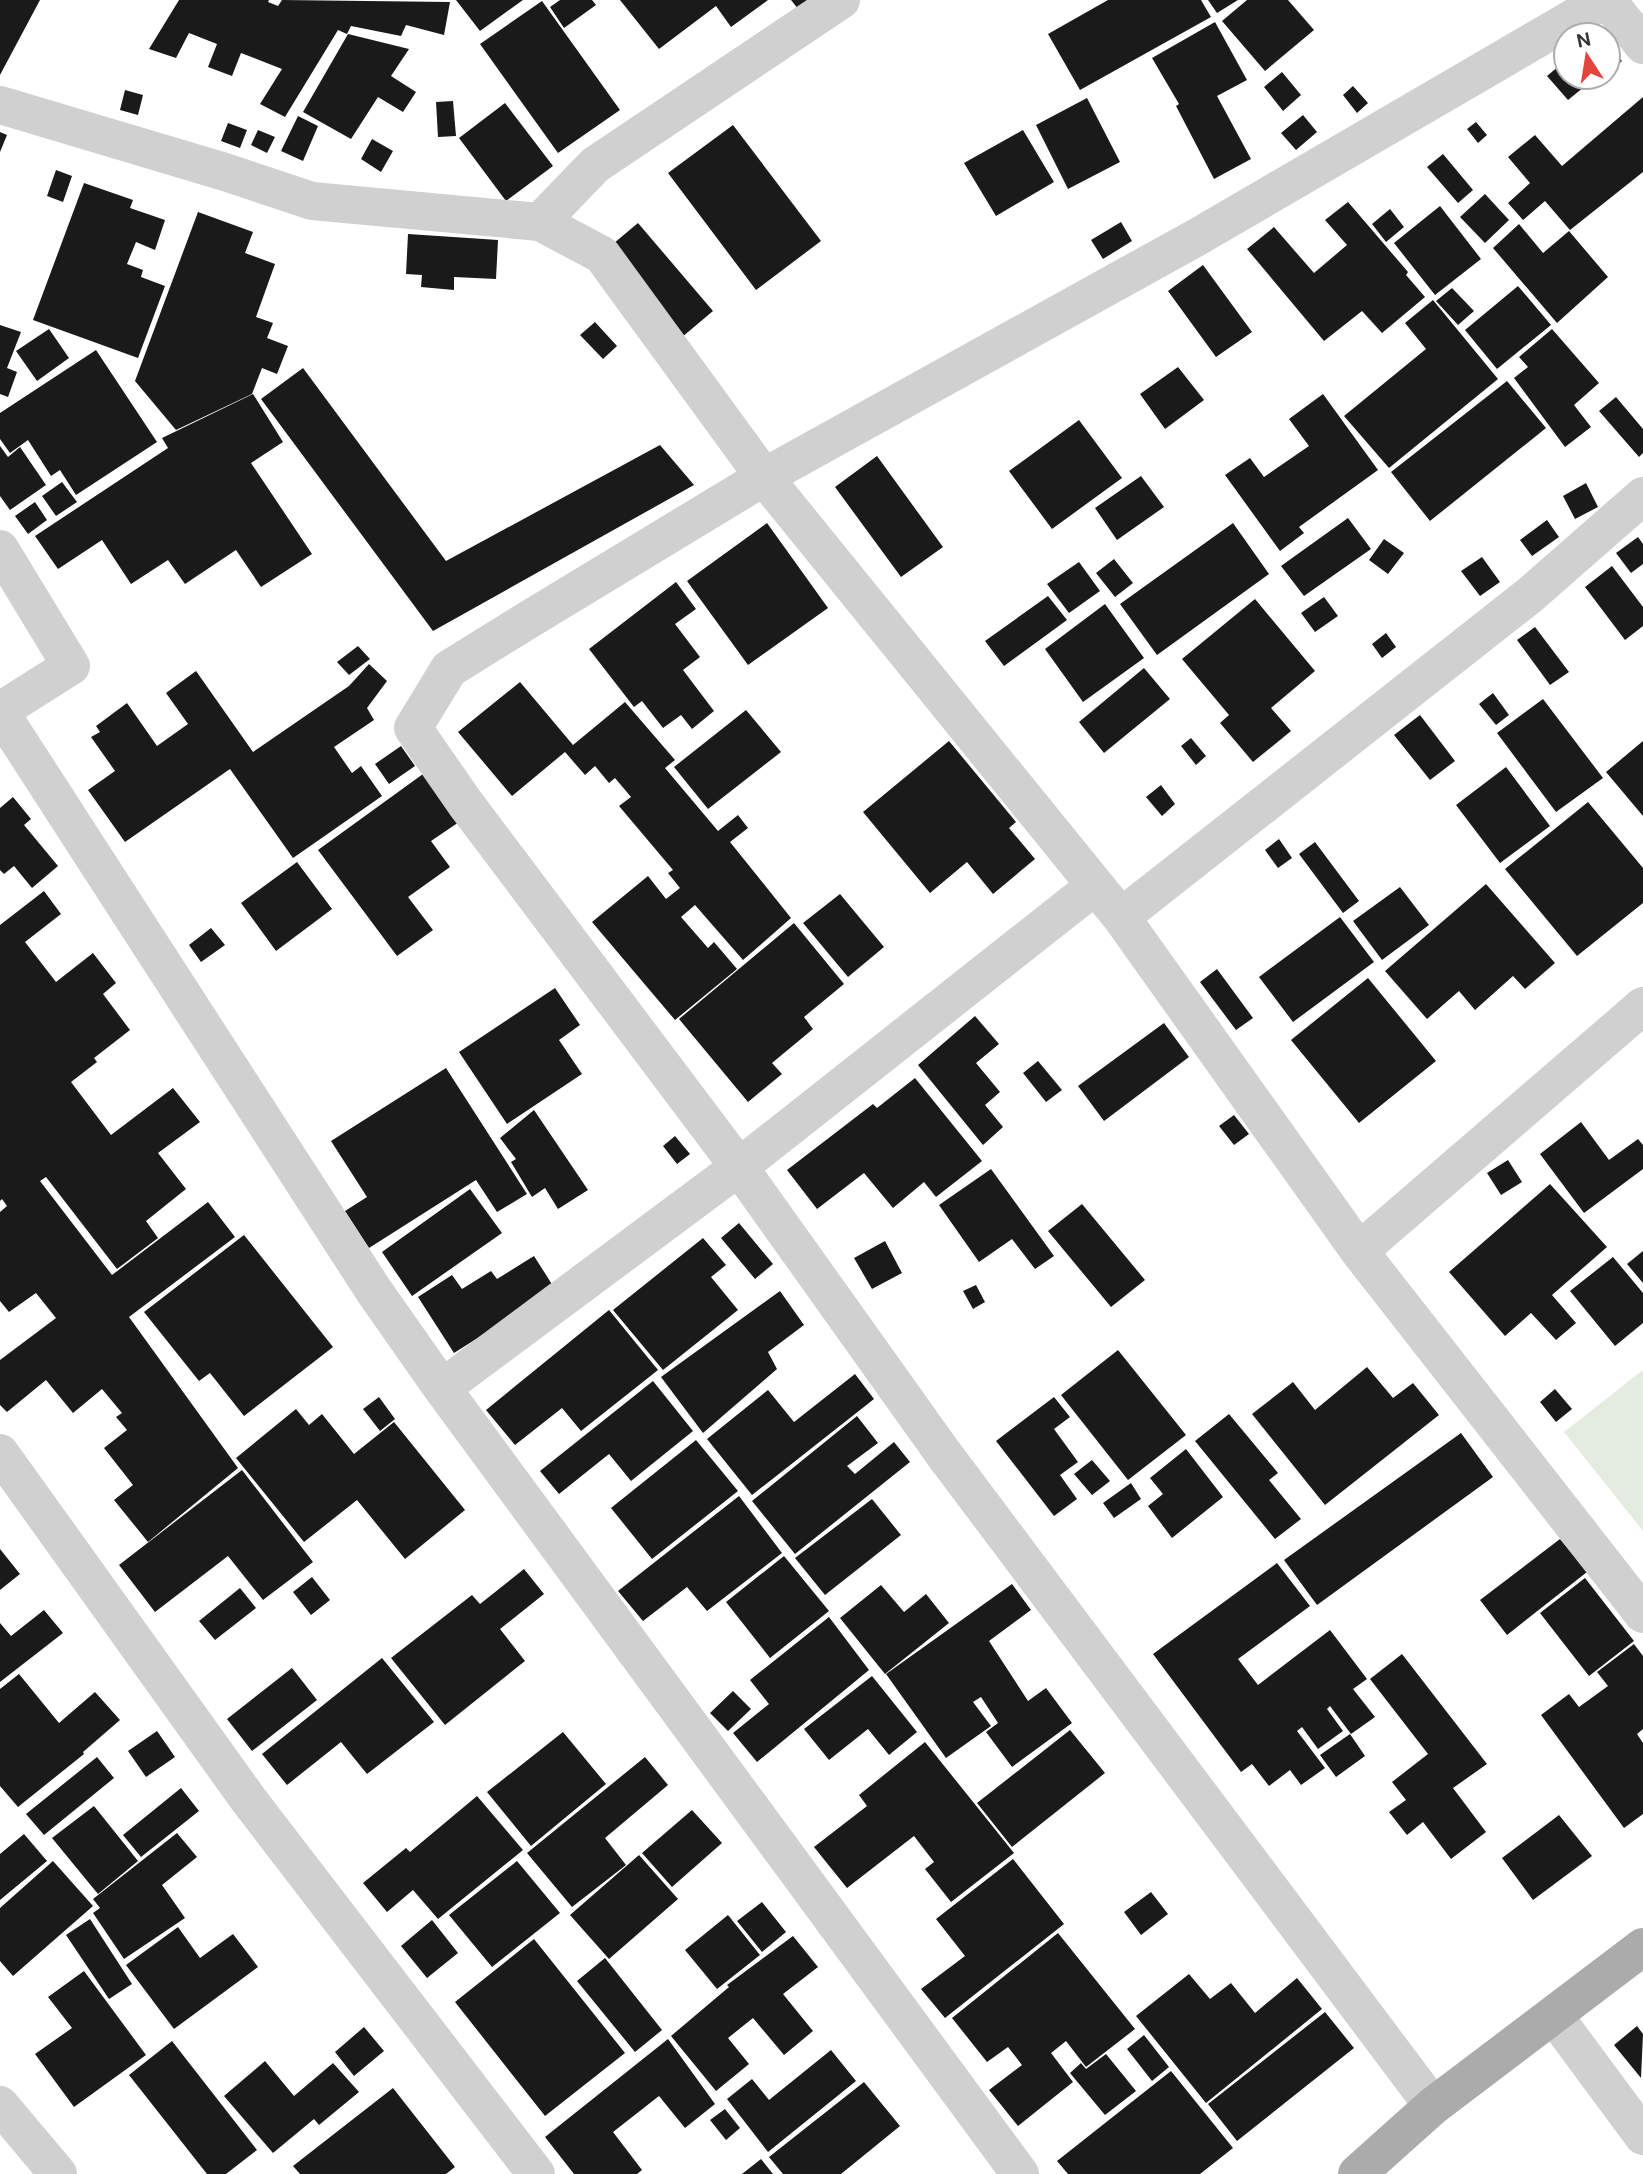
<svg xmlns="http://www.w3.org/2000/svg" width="1643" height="2174" font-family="'DM Sans',sans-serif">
<rect width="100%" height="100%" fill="#fff"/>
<path fill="#e4ecdf" d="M1643 1370V1531L1564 1432Z"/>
<path fill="#1a1a1a" d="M0 0H40L0 75Z
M179 0H269L268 2 278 6 282 0 450 2 444 35 406 25 401 36 351 26 347 34 338 30 285 117 260 104 282 69 241 53 232 76 208 67 217 44 189 33 176 58 149 49Z
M456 0H523L480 31Z
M560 0H592L596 5 564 28 550 7Z
M620 0H768L731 27 716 6 659 49Z
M791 0H811L799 10Z
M1108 0H1201L1211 17 1080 90 1048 34Z
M1208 0H1238L1217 13Z
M1247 0H1288L1314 30 1265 71 1222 21Z
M542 1 620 110 558 153 480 44Z
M1215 22 1247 80 1217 96 1251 159 1214 179 1176 106 1179 104 1152 58Z
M348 34 409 49 391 76 416 92 403 112 378 97 351 139 303 112Z
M1609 47 1622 61 1612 70 1608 65Z
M1566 60V77L1594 79 1568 100 1547 76Z
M1282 72 1301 95 1283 111 1264 87Z
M1353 86 1368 103 1357 113 1343 95Z
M125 90 143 95 138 115 120 110Z
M1643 97V172L1570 230 1545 201 1523 220 1508 203 1530 183 1508 157 1535 135 1562 166Z
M1087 98 1120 162 1068 189 1036 125Z
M453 101 456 136 438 137 436 102Z
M505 103 553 166 506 201 459 138Z
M1303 115 1317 132 1296 150 1281 133Z
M298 116 318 126 303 161 281 151Z
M1476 122 1487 135 1478 143 1467 129Z
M228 123 247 130 240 148 221 141Z
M733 125 821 241 756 290 668 173Z
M258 130 275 137 267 153 251 145Z
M1023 130 1054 182 996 216 964 163Z
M0 132 7 135 0 152Z
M372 139 393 151 381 172 361 159Z
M1443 154 1473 190 1458 203 1427 167Z
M56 170 72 176 63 202 47 196Z
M84 183 133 200 130 208 165 220 155 250 136 242 127 264 143 270 141 277 165 286 138 358 33 320Z
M1485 194 1509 220 1485 243 1460 217Z
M1348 202 1408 272 1406 275 1425 297 1382 333 1362 311 1324 341 1247 249 1274 227 1314 273 1347 245 1325 220Z
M1440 206 1481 259 1435 295 1394 243Z
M1390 209 1404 227 1386 242 1372 224Z
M198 212 253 232 245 253 275 264 256 317 273 323 267 338 288 346 277 374 262 368 252 394 176 430 135 381Z
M1121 222 1132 241 1103 259 1091 240Z
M638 223 713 311 675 343 601 254Z
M1519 224 1543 253 1569 231 1608 277 1557 323 1493 248Z
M408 234 498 240 496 279 454 277V290L421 287 422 275 406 274Z
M1203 265 1252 332 1216 357 1168 291Z
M1518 286 1551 325 1497 369 1465 330Z
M1452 288 1474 311 1458 325 1436 301Z
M1433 300 1498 379 1389 468 1344 416 1426 349 1405 323Z
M595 322 617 346 603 359 580 335Z
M0 325 21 332 7 368 17 372 8 397 0 394Z
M49 329 69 358 37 381 16 351Z
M1552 329 1599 383 1574 405 1591 427 1565 447 1514 378 1528 367 1519 357Z
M96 350 157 442 76 495 60 470 51 476 28 440 10 453 0 439V413Z
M1178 367 1204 400 1165 429 1140 394Z
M303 368 446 561 660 445 694 485 433 631 261 399Z
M1507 381 1546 428 1430 521 1391 472Z
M253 394 283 442 251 463 312 554 261 587 236 550 185 584 168 560 131 584 102 540 58 569 35 536 168 448 162 438Z
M1323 394 1378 470 1299 527 1304 533 1280 551 1225 475 1250 458 1264 477 1309 446 1289 419Z
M1616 397 1643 429V453L1639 457 1599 411Z
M1079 420 1122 478 1052 529 1009 471Z
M0 446 8 457 20 447 46 485 10 510 0 496Z
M877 456 943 547 901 577 835 487Z
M1141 476 1164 507 1117 540 1095 508Z
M62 482 77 502 56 516 42 496Z
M1586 483 1598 507 1575 519 1563 496Z
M35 502 47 520 28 534 15 516Z
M1348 518 1371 549 1304 596 1281 566Z
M1547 520 1559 537 1532 556 1520 540Z
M767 523 828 608 748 665 687 581Z
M1233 523 1269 574 1157 655 1120 604Z
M1638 537 1643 544V564L1631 573 1616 553Z
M1384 539 1404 553 1388 574 1369 560Z
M1482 557 1500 582 1480 596 1461 571Z
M1114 559 1133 583 1115 597 1096 573Z
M1079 562 1100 591 1069 613 1047 584Z
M1612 566 1643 607V626L1625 640 1585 587Z
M676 582 696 609 675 624 700 657 683 670 714 711 692 729 681 715 663 728 642 701 634 707 589 649Z
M1048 596 1067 620 1004 666 985 641Z
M1324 597 1338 616 1315 632 1301 613Z
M1255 599 1315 671 1271 708 1291 731 1253 762 1220 723 1229 715 1182 659Z
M1105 604 1144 658 1083 702 1045 649Z
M1535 627 1569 672 1550 685 1517 640Z
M1386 633 1396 647 1382 658 1372 644Z
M358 646 370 659 349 675 337 662Z
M369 664 387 681 367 708 374 720 334 747 352 773 361 766 382 796 293 858 230 769 125 842 88 790 115 771 91 737 100 732 96 726 127 703 157 746 188 724 166 693 196 671 253 752 349 686Z
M1144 668 1170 699 1104 753 1079 722Z
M520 682 573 745 625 702 675 760 665 768 718 831 738 815 748 828 730 842 791 918 743 960 695 905 681 917 708 948 714 942 737 969 675 1020 592 922 648 876 666 899 680 888 668 873 673 870 619 806 631 797 615 778 609 783 595 766 585 775 565 752 512 796 458 732Z
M1493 693 1509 715 1496 725 1479 704Z
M1543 699 1603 778 1556 812 1497 733Z
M746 710 781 752 708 809 674 767Z
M1420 715 1455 761 1430 780 1394 735Z
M1191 738 1206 756 1196 765 1181 746Z
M949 741 1016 822 1009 828 1035 859 993 894 967 862 930 893 863 812Z
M1643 741V816L1606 772Z
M401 746 415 766 389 784 375 764Z
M1506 767 1550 826 1500 863 1456 805Z
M423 774 459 822 431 841 450 867 408 897 433 930 397 956 318 850Z
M1161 785 1175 804 1162 816 1146 797Z
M13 797 31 819 24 825 58 866 32 888 14 866 4 874 0 870V808Z
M1588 802 1643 868V903L1577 956 1505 869Z
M1279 839 1292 858 1278 868 1265 850Z
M1315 842 1359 901 1343 913 1299 854Z
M297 862 332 909 276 951 241 903Z
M1486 884 1555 963 1525 989 1513 976 1475 1010 1459 991 1427 1019 1385 971Z
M1400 887 1429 925 1382 960 1353 921Z
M44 891 61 914 25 942 56 982 93 953 116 983 103 994 130 1030 94 1058 97 1062 71 1082 111 1135 173 1088 200 1122 158 1153 186 1189 146 1221 158 1238 117 1269 46 1177 40 1181 112 1275 208 1202 235 1237 129 1317 238 1468 148 1542 114 1500 133 1485 104 1448 127 1430 116 1417 122 1413 102 1389 73 1413 46 1380 7 1412 0 1405V1360L56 1318 36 1293 9 1312 0 1301V1212L7 1206 2 1199 0 1201V925Z
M840 894 884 947 848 977 803 923Z
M1340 917 1374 962 1293 1022 1259 977Z
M794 923 844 984 804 1017 813 1029 772 1063 782 1074 748 1102 679 1019Z
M211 928 225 945 201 962 189 945Z
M1217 969 1253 1018 1236 1030 1200 982Z
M1368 978 1436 1061 1359 1123 1291 1040Z
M555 988 580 1025 559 1040 582 1074 507 1124 459 1052Z
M975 1016 999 1044 976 1063 1000 1092 985 1105 1003 1127 983 1145 918 1065Z
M1164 1023 1189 1057 1104 1121 1078 1086Z
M1038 1061 1062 1090 1046 1102 1023 1073Z
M446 1068 527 1194 497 1212 476 1180 369 1248 345 1211 367 1197 331 1141Z
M915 1078 982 1161 936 1197 924 1182 893 1208 864 1173 817 1209 787 1170 873 1104 877 1108Z
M534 1110 588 1190 558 1209 545 1188 532 1197 511 1162 516 1159 500 1138Z
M1234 1115 1249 1134 1234 1145 1219 1126Z
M1581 1122 1609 1160 1638 1139 1643 1145V1169L1584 1213 1540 1154Z
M675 1136 690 1154 677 1164 663 1146Z
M1508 1160 1522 1182 1501 1195 1487 1173Z
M991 1169 1054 1256 1035 1269 1012 1239 979 1262 939 1205Z
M1550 1184 1607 1247 1552 1295 1576 1323 1556 1340 1531 1313 1505 1336 1449 1272Z
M470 1189 502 1233 412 1296 382 1252Z
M1082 1204 1145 1280 1111 1307 1048 1231Z
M739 1223 773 1264 755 1279 721 1238Z
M244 1235 333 1347 244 1416 210 1373 199 1381 144 1312Z
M703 1238 726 1265 711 1277 738 1310 663 1370 613 1310Z
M885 1241 902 1273 872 1289 854 1258Z
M1643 1251V1283L1627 1264Z
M534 1256 555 1289 454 1353 418 1297 452 1275 462 1289 491 1271 497 1279Z
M1613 1257 1643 1293V1323L1615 1346 1570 1291Z
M976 1285 985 1302 973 1309 963 1291Z
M780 1291 804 1325 768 1352 777 1369 703 1433 661 1377Z
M609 1310 658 1370 581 1431 562 1408 515 1445 486 1410Z
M1118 1350 1186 1435 1128 1480 1061 1395Z
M1367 1367 1393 1398 1413 1383 1439 1415 1325 1505 1252 1414 1293 1382 1315 1410Z
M855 1374 874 1399 752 1495 707 1439 768 1390 794 1422Z
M653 1381 693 1431 631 1481 609 1454 559 1494 540 1471Z
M1555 1389 1572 1409 1556 1422 1540 1402Z
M379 1397 395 1419 380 1431 363 1409Z
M1054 1397 1070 1417 1054 1429 1078 1462 1060 1475 1077 1499 1054 1516 996 1441Z
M296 1409 309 1425 322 1414 354 1454 394 1422 465 1510 405 1559 357 1500 304 1542 236 1458Z
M1229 1414 1278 1473 1269 1480 1301 1519 1275 1539 1195 1441Z
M857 1416 878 1443 847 1466 855 1474 894 1442 910 1462 795 1554 752 1501Z
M1461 1433 1493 1477 1317 1605 1284 1560Z
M696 1440 738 1491 652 1559 611 1508Z
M1186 1449 1223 1497 1172 1538 1148 1506 1163 1494 1150 1478Z
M1092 1460 1110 1481 1092 1495 1074 1474Z
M242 1470 313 1562 263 1600 228 1556 155 1612 119 1565Z
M1131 1483 1141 1499 1114 1518 1103 1503Z
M739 1496 782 1553 707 1611 687 1587 643 1621 618 1591Z
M872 1499 901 1535 825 1595 795 1558Z
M1560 1539 1587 1572 1507 1635 1480 1600Z
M0 1549 20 1574 0 1590Z
M784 1556 829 1611 770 1658 726 1602Z
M1277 1563 1310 1606 1238 1659 1258 1685 1330 1630 1367 1679 1353 1689 1375 1717 1351 1734 1330 1706 1327 1709 1343 1731 1318 1749 1302 1727 1297 1731 1325 1768 1301 1785 1290 1770 1269 1786 1252 1764 1241 1772 1153 1654Z
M524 1569 544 1594 500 1629 525 1661 445 1725 391 1658 472 1595 480 1604Z
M312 1577 330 1600 311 1615 293 1592Z
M1585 1578 1634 1641 1589 1676 1540 1613Z
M1012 1584 1031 1610 989 1641 1028 1701 1046 1688 1072 1723 1012 1767 986 1732 998 1723 981 1697 973 1702 991 1726 946 1758 886 1674Z
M881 1585 904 1612 926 1594 949 1623 885 1674 840 1618Z
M240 1588 256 1608 215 1640 199 1621Z
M44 1610 63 1633 0 1682V1623L11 1636Z
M829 1617 869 1670 757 1762 733 1733 769 1704 750 1680Z
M1634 1644 1643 1656V1729L1637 1734 1643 1743V1814L1624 1828 1541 1715 1569 1694 1579 1707 1608 1686 1597 1672Z
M1402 1654 1487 1764 1453 1788 1486 1832 1451 1859 1423 1822 1407 1835 1389 1812 1406 1800 1392 1782 1428 1754 1370 1679Z
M382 1658 434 1722 367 1774 341 1742 287 1785 262 1754Z
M292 1668 317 1700 252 1751 227 1719Z
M19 1674 59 1723 95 1692 120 1720 83 1752 84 1754 18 1807 0 1786V1689Z
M872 1676 917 1732 889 1755 868 1729 829 1760 804 1729Z
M733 1691 751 1709 728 1731 710 1713Z
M1070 1730 1105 1773 1012 1847 977 1803Z
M157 1731 175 1757 146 1777 128 1751Z
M563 1732 606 1784 531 1846 487 1792Z
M1350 1734 1365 1756 1336 1777 1320 1755Z
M925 1742 1014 1853 951 1902 925 1869 934 1862 914 1836 847 1888 814 1847 867 1806 859 1795Z
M97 1757 114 1778 44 1835 26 1814Z
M645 1757 668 1785 605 1838 626 1865 572 1907 527 1853Z
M181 1788 199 1811 141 1857 123 1835Z
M477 1796 523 1850 438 1919 413 1890 387 1912 363 1883 406 1848 410 1852Z
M94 1806 138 1861 98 1894 52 1838Z
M692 1810 722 1843 672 1887 642 1853Z
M1559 1815 1592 1856 1533 1900 1502 1858Z
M177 1833 197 1857 162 1885 185 1918 124 1959 93 1913 100 1908 93 1899Z
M24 1834 47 1861 0 1900V1854Z
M639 1855 678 1899 609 1959 570 1915Z
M1013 1859 1064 1924 945 2018 921 1989 965 1956 936 1919Z
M53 1861 93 1906 13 1976 0 1961V1908Z
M517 1861 560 1913 492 1967 449 1915Z
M1151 1892 1168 1914 1141 1935 1124 1912Z
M762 1902 786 1932 762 1952 737 1921Z
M728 1915 760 1955 717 1989 685 1950Z
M90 1919 132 1984 109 1999 66 1935Z
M432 1920 458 1953 427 1978 401 1946Z
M178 1927 200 1958 233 1934 258 1967 174 2029 126 1965Z
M1058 1933 1135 2029 1086 2067 1066 2041 1051 2053 1073 2082 1018 2126 989 2090 1022 2065 1008 2047 987 2062 952 2018Z
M793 1936 818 1967 783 1994 813 2031 784 2055 753 2018 728 2038 749 2064 716 2091 671 2036 729 1987 727 1985Z
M534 1939 625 2053 545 2116 455 2002Z
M605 1958 662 2030 635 2052 577 1981Z
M84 1971 146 2055 74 2107 35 2054 72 2028 48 1997Z
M1189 1974 1210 1999 1231 1983 1255 2013 1297 1978 1322 2009 1206 2103 1136 2016Z
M1325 2012 1354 2048 1237 2141 1208 2104Z
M1637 2026 1643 2034 1641 2078 1614 2045Z
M364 2027 384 2051 354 2076 335 2052Z
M1144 2035 1169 2067 1152 2081 1127 2049Z
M668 2039 715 2104 685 2128 659 2096 613 2132 642 2170 637 2174H574L545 2137Z
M172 2041 257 2150 226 2174H207L129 2075Z
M831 2050 856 2081 768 2152 727 2099 752 2079 769 2100Z
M1106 2054 1136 2091 1105 2115 1070 2073 1081 2063 1086 2069Z
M265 2061 294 2096 333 2063 359 2092 319 2125 314 2119 273 2153 224 2096Z
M1171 2071 1233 2148 1200 2174H1068L1057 2161Z
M864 2082 900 2126 841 2174H783L769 2157Z
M393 2088 455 2167 446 2174H300L293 2166Z
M725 2109 740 2128 726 2140 710 2120Z
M761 2159 773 2174H742Z"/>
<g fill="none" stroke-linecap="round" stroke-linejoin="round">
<path stroke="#d0d0d0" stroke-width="38" d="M1607 0 1643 45
M0 105 225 172 312 201 540 222 602 255 764 477 1121 917 1359 1251 1643 1614
M540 222 595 165 841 0
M0 549 71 666 0 711
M0 712 374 1291 442 1388 1020 2174
M1121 917 1530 595 1643 496
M1359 1251 1643 1006
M442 1388 739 1167 1095 886
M0 1453 248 1799 536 2174
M1555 2017 1643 2136
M0 2105 58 2174
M1433 2106 943 1453 739 1167 465 803 413 728 449 669 528 620 764 477 1199 236 1604 0"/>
<path stroke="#ababab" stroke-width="38" d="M1357 2174 1433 2106 1643 1947"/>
</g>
<g transform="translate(1587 56) rotate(348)"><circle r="33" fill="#ffffff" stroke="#adadad" stroke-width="2"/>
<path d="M0-5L12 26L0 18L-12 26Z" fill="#e3443c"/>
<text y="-10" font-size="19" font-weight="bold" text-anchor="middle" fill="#333333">N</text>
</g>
</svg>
